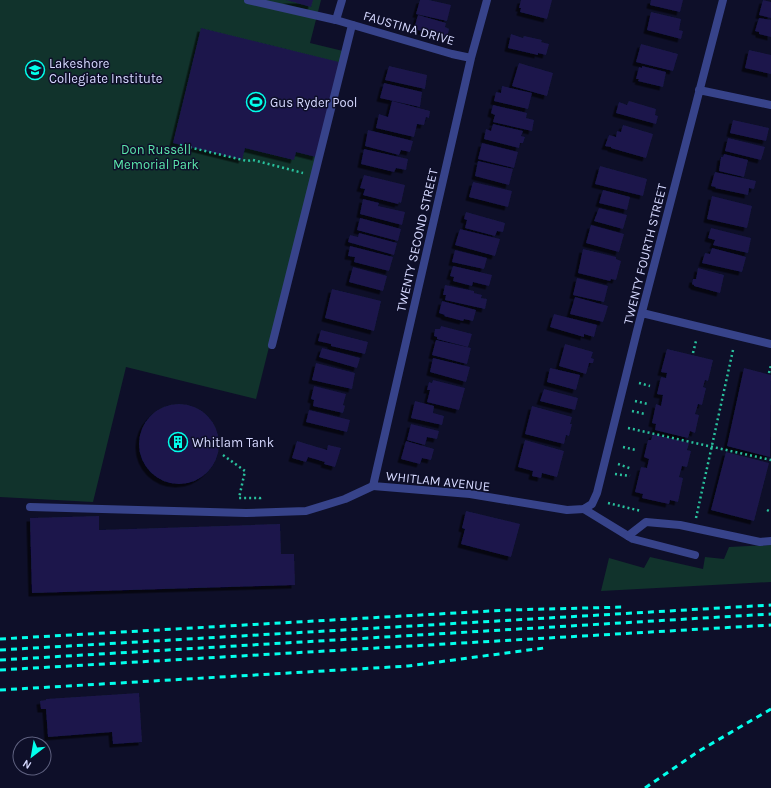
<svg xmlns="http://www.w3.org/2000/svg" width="771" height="788" font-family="Karla,sans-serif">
<defs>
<filter id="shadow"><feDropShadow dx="-3.5" dy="3.5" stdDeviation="0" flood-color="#0009"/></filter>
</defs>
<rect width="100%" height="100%" fill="#0e0f29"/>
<path fill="#11332c" d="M0 0H321L310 43 343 51 256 399 126 367 93 502 0 497Z
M771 545V582L601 591 609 558 644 568 650 557 703 569 705 557 724 559 729 547Z"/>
<path fill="#1b194b" filter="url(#shadow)" d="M286 0H313L311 7Z
M420 0H429L451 5 447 21 416 14Z
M521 0H552L547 19 520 12 521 8H519Z
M651 0H683L680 12 650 5Z
M763 0 771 2V18L759 15Z
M651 12 681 19 679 30 683 31 681 39 647 30Z
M418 15 446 23 445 27 449 29 447 38 414 29Z
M759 18 771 20V37L759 34V32L755 31Z
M201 28 339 62 316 157 296 152 294 160 245 148 242 160 173 143Z
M511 34 523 38 524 36 542 40 541 42 549 44 546 55 538 53V55L508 48Z
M641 44 678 54 673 71 636 62Z
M749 50 771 55V74L745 68Z
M519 63 553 73 547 96 512 86Z
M389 66 427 75 425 89 385 80Z
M642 66 666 72 663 87 638 81 639 79H636L639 67 642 68Z
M384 83 422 92 420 107 380 98Z
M502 86 532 93 528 109 494 101 496 92 501 93Z
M392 101 430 111 429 118 426 117 424 125 417 124 414 137 376 128 379 114 388 117Z
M629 101 656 109 655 115 658 116 656 124 616 113 619 102 627 105Z
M493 105 527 113 526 118 534 120 532 131 493 122 495 115 491 113Z
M733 120 769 128 766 141 730 133Z
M493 124 523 131 521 136 525 137 523 143H520L519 148 484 139 486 129 491 131Z
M623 125 653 134 646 158 611 148V147L605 146 609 135 616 137 617 131 621 132Z
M368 130 413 141 410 152 401 150 399 155 365 146Z
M728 138 765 147 761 160 725 151Z
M482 143 518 152 514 168 478 159Z
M364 149 408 159 406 170 396 168 394 172 361 164Z
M724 154 748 160 744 177 719 171 721 157H723Z
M478 161 513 169 509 185 475 176Z
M600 166 647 179 643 196 595 184Z
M715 172 756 181 754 189 749 188 748 195 715 188 716 187 711 186Z
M364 175 405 185 401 203 399 202 398 204 363 195 365 189 360 188Z
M473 182 512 191 508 207 469 197Z
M603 190 630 197 627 210 599 203Z
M712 196 752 206 747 228 707 219Z
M363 199 379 203 378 206 405 212 402 225 360 214Z
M599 208 627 215 623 229 594 221Z
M466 212 505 223 503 232 497 231 495 236 465 228 467 220 464 219Z
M360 218 401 229 398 241 357 230Z
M591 225 624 234 619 252 586 243Z
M711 228 751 238 748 253 713 245 715 240 708 238Z
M460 229 500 239 495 256 455 245Z
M359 233 397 243 394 255 348 242 350 235 358 237Z
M350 246 393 257 389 271 354 262 355 257 348 256Z
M712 248 746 257 742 272 702 263 705 253 710 254Z
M583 249 616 257V259L621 261 616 280 611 279 610 281 578 273Z
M455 250 487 258 484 269 452 262Z
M453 266 492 275 489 286 473 282 472 286 453 281 454 277 450 276Z
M353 267 387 276 383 291 349 282Z
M698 268 724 275 720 293 694 286V285L692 284 693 279H696Z
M577 278 608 286 604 302 573 295Z
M445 285 474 291V293L482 295 481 298 487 299 485 309 445 300 446 295H443Z
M332 289 381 301 374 331 325 318Z
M575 297 608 306 603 322 570 314Z
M442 301 476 310 473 321 464 319 463 321 444 316 445 315 439 313Z
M554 314 597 325 594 337 584 334V337L550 327Z
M441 326 472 334 468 347 437 339V337L434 336 435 329H440Z
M321 330 368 342 365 354 331 346V344L318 341Z
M436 340 471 348 467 364 432 355Z
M565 344 593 352 591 358 594 359 593 363H589L586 374 559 366Z
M322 348 360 358 357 368 319 357Z
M667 349 713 360 708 381 705 380 703 387 706 388 702 405 698 404 695 414 699 415 695 433 690 431 688 438 655 430 656 424 652 423 656 404 661 406 663 395 657 394 661 377 666 378 667 373 661 372Z
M433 358 470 367 466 382 430 372Z
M316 363 355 373 352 389 312 380Z
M550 368 580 375 576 390 547 382Z
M744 368 771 375 770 457 727 446Z
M433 380 465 388 459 410 427 402 430 390H427L429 382 432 383Z
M314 386 346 394 343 405 345 406 343 413 313 406 314 400 311 399Z
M544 389 578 398 575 410 540 401Z
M415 401 434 406 433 413 444 416 442 425 411 418Z
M139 444a40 40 0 1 1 80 0a40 40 0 1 1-80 0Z
M532 406 572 417 570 424H572L569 436 566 435 564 444 525 434Z
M309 410 350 420 347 432 306 422Z
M411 424 439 431 437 439 427 437 425 445 407 440Z
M653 434 689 443 687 450 691 451 687 467 682 466 679 477 683 478 678 502 670 500 669 504 642 498 643 494 635 492 641 467 647 468 649 459 644 457 648 440H651Z
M525 440 564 451 557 477 542 473 541 478 532 476 533 471 518 467Z
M297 441 327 450 328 445 341 448 335 467 324 464 325 462 308 457 306 462 292 458Z
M406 441 434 449 431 460 422 458 420 464 401 459Z
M726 452 769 463 754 521 711 510Z
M466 511 520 524 511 557 461 544 465 529 462 528Z
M99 516V530L280 524 281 554H294L295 585 32 593 30 518Z
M139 693 142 742 113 744 112 732 48 737 46 709H41L40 701 46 700V699Z"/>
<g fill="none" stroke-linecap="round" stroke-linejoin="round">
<path stroke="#29c19d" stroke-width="2.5" stroke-dasharray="2 3" stroke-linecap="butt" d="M180 145 247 161 253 160 303 173
M693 353 696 341
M769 373 771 365
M639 383 650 386
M635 401 648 404
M632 411 645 414
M628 428 771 460
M623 447 636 450
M223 455 245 471 239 498H260V500
M618 464 632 469
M615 474 630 476
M608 503 641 511
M767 510 771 512
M696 518 733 350"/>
<path stroke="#37438a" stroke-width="8" d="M248 0 336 20
M272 345 352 25
M30 507 246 513 306 511 345 499 373 486
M584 509 633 539 695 555"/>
<path stroke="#37438a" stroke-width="8" d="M342 0 336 20 452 54 471 58
M487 0 471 58 373 486 470 494 567 510 584 509 592 504 597 493 637 331 723 0
M699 90 771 105
M642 313 771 344
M628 536 646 522 680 525 760 542 771 541"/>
<path stroke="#02ffeb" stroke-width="3" stroke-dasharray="6 5" stroke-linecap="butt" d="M0 639 508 610 626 607
M0 650 771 605
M0 660 771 614
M0 670 771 625
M0 690 408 666 544 648
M645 788 699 751 771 709"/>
</g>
<defs>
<symbol id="school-ring" viewBox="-11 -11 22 22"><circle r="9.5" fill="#0e0f29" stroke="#02ffeb" stroke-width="1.5"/><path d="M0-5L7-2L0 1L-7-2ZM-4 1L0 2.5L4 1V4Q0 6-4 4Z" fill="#02ffeb"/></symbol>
<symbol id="stadium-ring" viewBox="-11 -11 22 22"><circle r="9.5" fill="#0e0f29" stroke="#02ffeb" stroke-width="1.5"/><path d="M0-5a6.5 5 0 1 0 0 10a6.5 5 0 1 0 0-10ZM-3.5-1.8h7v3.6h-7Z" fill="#02ffeb"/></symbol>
<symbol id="building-ring" viewBox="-11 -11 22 22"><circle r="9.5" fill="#0e0f29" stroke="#02ffeb" stroke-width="1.5"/><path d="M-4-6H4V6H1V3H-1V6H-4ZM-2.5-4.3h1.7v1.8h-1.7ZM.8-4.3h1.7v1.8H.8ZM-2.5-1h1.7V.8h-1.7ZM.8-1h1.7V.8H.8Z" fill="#02ffeb"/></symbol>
</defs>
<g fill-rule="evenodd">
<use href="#school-ring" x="24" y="59" width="22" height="22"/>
<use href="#stadium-ring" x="245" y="91" width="22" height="22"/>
<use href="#building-ring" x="167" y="431" width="22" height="22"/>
</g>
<g text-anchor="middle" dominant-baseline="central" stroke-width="3" stroke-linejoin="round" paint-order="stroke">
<g font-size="13" fill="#d6d9ff" stroke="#0e0f29">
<text transform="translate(409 28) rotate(16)">FAUSTINA DRIVE</text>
<text transform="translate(417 240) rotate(-77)">TWENTY SECOND STREET</text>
<text transform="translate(645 254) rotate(-76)">TWENTY FOURTH STREET</text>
<text transform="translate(438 481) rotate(6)">WHITLAM AVENUE</text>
</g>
<g font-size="13" fill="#d6d9ff" stroke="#0e0f29" text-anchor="start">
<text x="49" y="63">Lakeshore<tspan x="49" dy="15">Collegiate Institute</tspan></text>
<text x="270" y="102">Gus Ryder Pool</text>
<text x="192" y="442">Whitlam Tank</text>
</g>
<g font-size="13" fill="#5be7ab" stroke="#0e0f29">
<text x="156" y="149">Don Russell<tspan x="156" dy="15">Memorial Park</tspan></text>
</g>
</g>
<g transform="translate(32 756) rotate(211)"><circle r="19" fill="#0e0f29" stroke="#5e607f"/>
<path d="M0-3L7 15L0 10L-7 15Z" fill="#02ffeb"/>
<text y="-6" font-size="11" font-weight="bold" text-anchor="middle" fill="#d6d9ff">N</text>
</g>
</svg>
